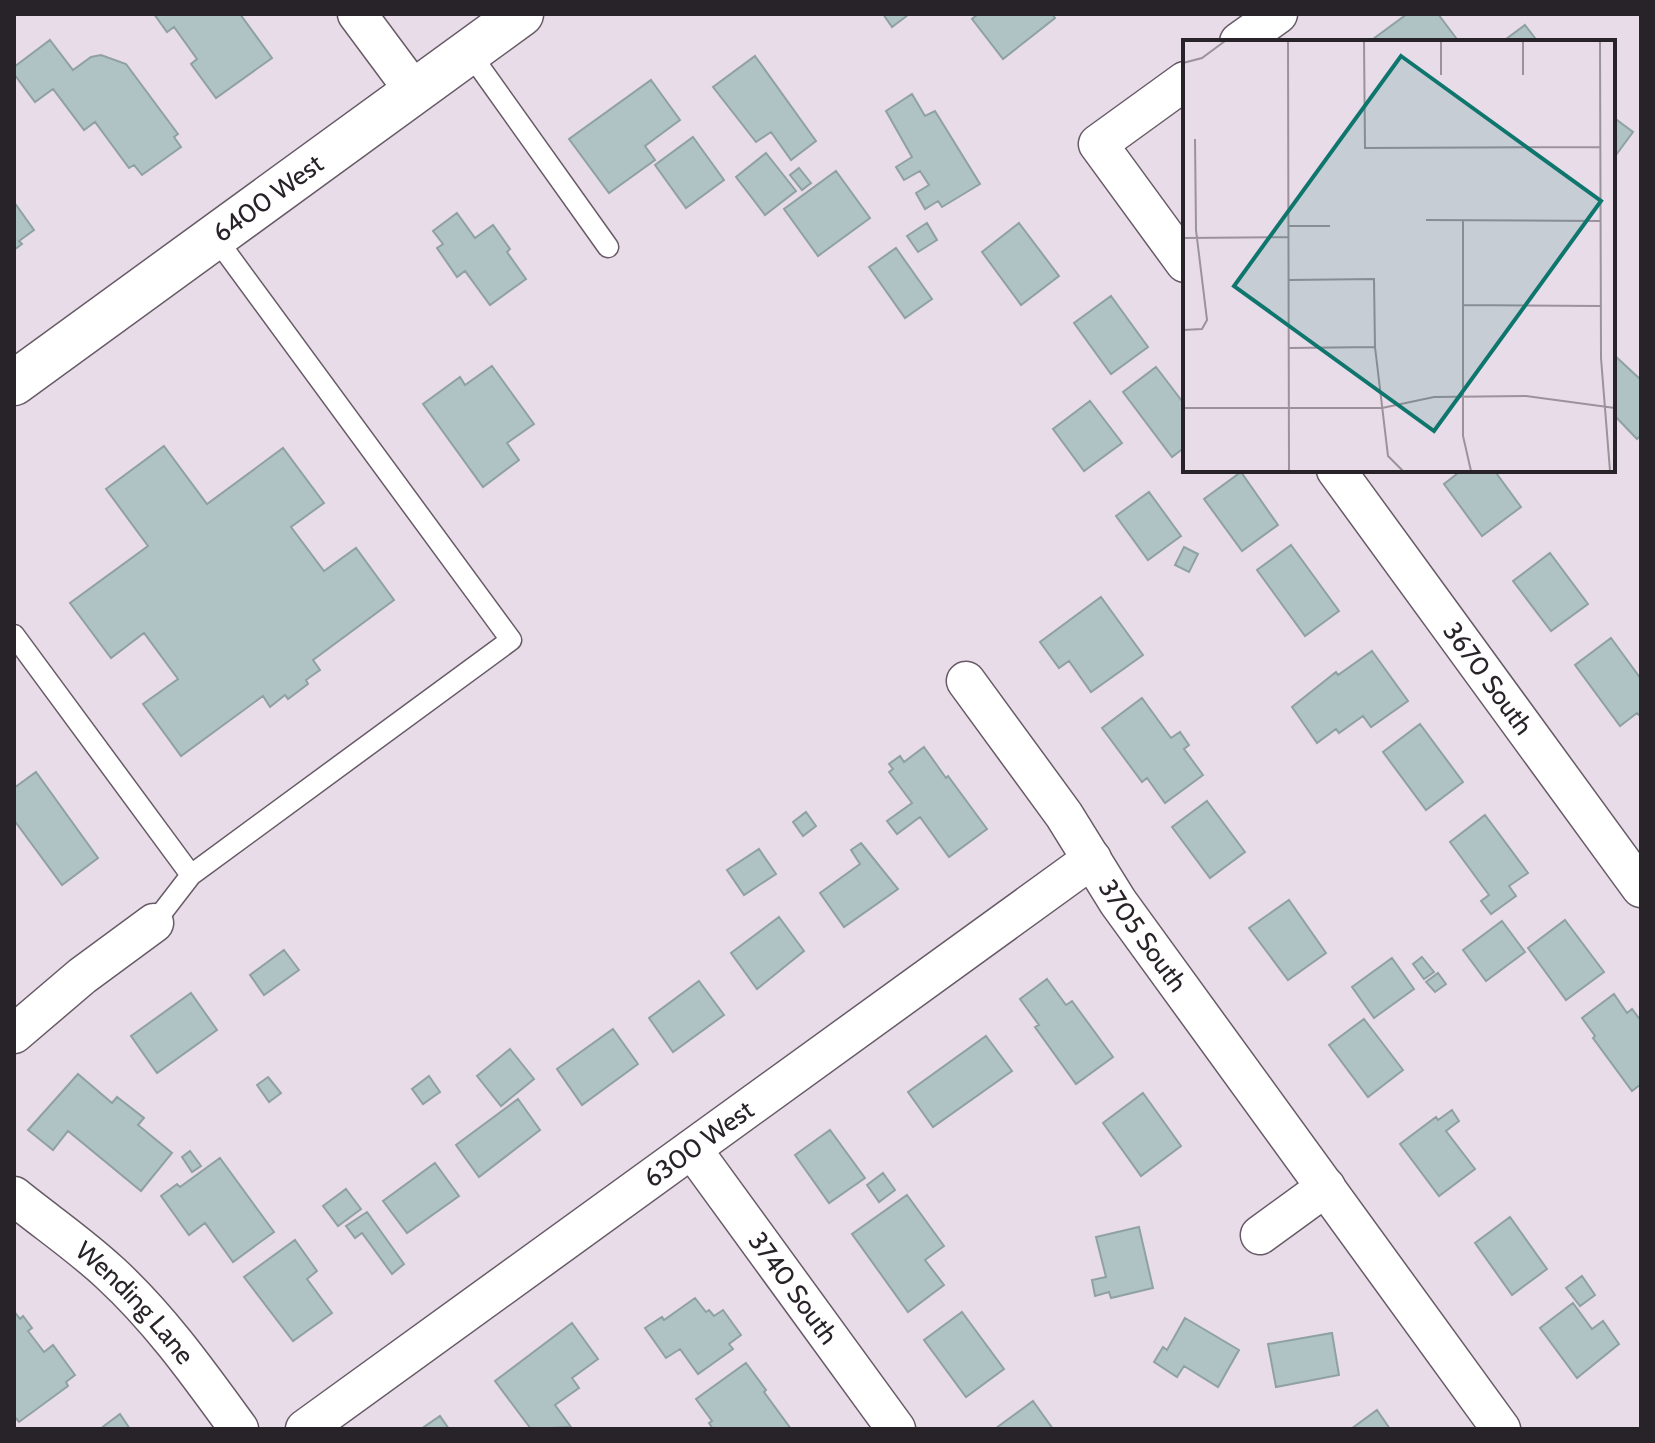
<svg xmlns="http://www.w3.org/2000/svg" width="1655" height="1443" font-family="Cabin,sans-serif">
<rect width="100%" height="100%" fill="#e8dce8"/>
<path fill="#afc2c4" stroke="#8fa1a3" stroke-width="2" d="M154 14H240L272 58 216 98 191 64 197 59 174 27 167 32Z
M883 14H907L908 15 892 27Z
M978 14H1052L1055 18 1003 59 972 19Z
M1407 14H1438L1459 42H1369Z
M1525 25 1538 42H1502Z
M50 40 73 70 91 57 101 55 126 64 178 134 174 137 181 147 142 175 134 165 129 168 95 122 84 130 53 89 35 102 14 74V67Z
M755 56 816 141 791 160 771 132 756 142 713 87Z
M651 80 680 120 645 146 655 160 609 193 569 139Z
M912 94 925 116 935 111 980 184 942 207 938 201 925 209 916 193 929 185 920 171 904 180 896 167 912 157 886 111Z
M1613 117 1633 132 1613 159Z
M693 137 724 180 686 208 655 165Z
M766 153 796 191 765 215 736 177Z
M799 168 811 183 802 190 790 175Z
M836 171 870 218 818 256 784 209Z
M14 202 34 230 19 241 22 244 14 250Z
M457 213 475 238 493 225 510 249 507 252 526 279 490 305 465 271 457 277 437 248 443 244 433 231Z
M927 223 937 240 918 252 907 236Z
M1019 223 1059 276 1021 305 982 252Z
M896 248 932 299 905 318 869 267Z
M1111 296 1148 347 1111 374 1074 323Z
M1613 354 1641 380V435L1637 439 1613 414Z
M492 366 534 424 507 443 519 460 483 487 423 404 460 377 465 385Z
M1156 367 1185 405V447L1172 457 1123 392Z
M1090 401 1122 443 1084 471 1053 429Z
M164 446 207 504 283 448 324 503 291 527 324 571 356 548 394 600 313 660 320 670 306 680 308 684 288 699 285 695 270 707 263 696 181 756 143 704 178 679 144 633 111 658 70 603 148 546 106 489Z
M1462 470H1494L1521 507 1482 536 1444 484Z
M1241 472 1278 525 1242 551 1204 499Z
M1149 492 1181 536 1148 560 1116 516Z
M1291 545 1339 611 1305 636 1257 570Z
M1184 547 1198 554 1189 572 1175 565Z
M1550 553 1588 604 1551 631 1513 581Z
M1101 597 1143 655 1091 692 1069 661 1059 668 1040 642Z
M1611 638 1641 679V717L1637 713 1620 726 1575 665Z
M1372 651 1408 701 1371 727 1363 716 1339 733 1336 729 1317 743 1292 707 1336 672 1338 675Z
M1142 698 1171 738 1180 732 1189 745 1184 749 1203 775 1165 803 1147 778 1142 782 1102 728Z
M1420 724 1463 782 1426 810 1383 752Z
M924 747 946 778 948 776 987 829 949 857 920 817 897 834 887 821 912 803 889 772 893 769 889 764 900 756 904 762Z
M36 772 98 858 62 885 14 820V788Z
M1207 801 1245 852 1210 878 1172 827Z
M806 812 816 826 803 836 793 822Z
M1485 815 1528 873 1509 886 1516 896 1491 914 1481 901 1489 895 1450 842Z
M861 843 898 889 844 927 820 893 860 864 851 850Z
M759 849 776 874 744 895 727 870Z
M1289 900 1326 953 1288 980 1249 928Z
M779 917 804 951 757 989 731 953Z
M1565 920 1604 972 1566 1000 1528 948Z
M1502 921 1525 952 1486 981 1463 950Z
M284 950 299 970 264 995 250 975Z
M1422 957 1434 972 1424 979 1413 964Z
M1392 958 1414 989 1374 1018 1352 987Z
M1438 973 1446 984 1435 992 1426 982Z
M1047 979 1066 1005 1072 1001 1113 1057 1076 1084 1035 1027 1039 1025 1020 999Z
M699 981 724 1015 673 1052 649 1018Z
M191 993 217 1030 157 1073 131 1036Z
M1614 994 1627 1013 1632 1009 1641 1021V1084L1632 1091 1593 1038 1595 1036 1582 1018Z
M1364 1019 1403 1070 1368 1097 1329 1045Z
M613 1029 638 1064 582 1105 557 1069Z
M986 1036 1012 1071 933 1127 908 1092Z
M510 1049 534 1079 501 1106 477 1076Z
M78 1074 112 1103 117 1097 144 1118 138 1125 172 1153 141 1191 68 1131 53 1150 28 1130Z
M429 1076 440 1092 423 1104 412 1089Z
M268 1077 281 1093 269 1102 257 1085Z
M1143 1093 1181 1146 1141 1176 1103 1123Z
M518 1099 540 1130 479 1177 456 1145Z
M1452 1110 1459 1121 1446 1131 1475 1169 1439 1196 1400 1144 1436 1117 1438 1120Z
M830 1130 865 1178 829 1203 795 1155Z
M190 1151 201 1166 192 1172 182 1157Z
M220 1158 274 1232 233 1262 205 1223 189 1235 161 1196 177 1184 180 1187Z
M435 1163 459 1196 407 1233 383 1201Z
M883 1173 895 1190 879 1202 867 1185Z
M346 1189 361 1209 338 1226 323 1206Z
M907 1195 944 1246 925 1260 944 1285 908 1312 852 1234Z
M367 1212 404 1264 392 1274 362 1233 355 1238 346 1226Z
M1510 1217 1547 1269 1512 1295 1475 1243Z
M1139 1227 1153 1288 1111 1298 1109 1292 1095 1296 1092 1280 1106 1277 1096 1237Z
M295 1240 317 1271 307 1279 332 1313 293 1341 244 1277Z
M1582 1276 1595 1295 1580 1306 1566 1288Z
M695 1298 706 1312 709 1310 714 1316 723 1310 741 1335 729 1344 733 1349 698 1374 680 1349 666 1358 645 1328 662 1317 664 1320Z
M1573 1303 1592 1329 1603 1321 1619 1344 1577 1378 1540 1328Z
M14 1311 20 1319 23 1316 32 1328 28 1331 44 1352 53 1345 75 1375 66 1382 68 1386 19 1422 14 1416Z
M962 1312 1004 1369 966 1397 924 1340Z
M1185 1318 1239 1350 1218 1387 1184 1366 1177 1377 1154 1362 1163 1347 1167 1350Z
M572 1323 598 1359 572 1378 579 1388 555 1405 571 1427 531 1429 495 1381Z
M1332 1333 1339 1375 1276 1387 1268 1344Z
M746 1363 766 1390 764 1392 791 1429H713L709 1423 712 1421 696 1399Z
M1033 1401 1053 1429H997L996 1428Z
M1377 1410 1390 1429H1351Z
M120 1414 130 1429H100Z
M440 1416 449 1429H421Z"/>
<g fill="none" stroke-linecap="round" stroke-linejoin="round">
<defs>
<path id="service" d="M469 52 608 247
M14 635 191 875 511 640 215 237
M154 923 191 875"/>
<g id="minor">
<path d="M357 14 415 92"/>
<path d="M1239 42 1278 14"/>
<path d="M1185 81 1098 144 1185 263"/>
<path id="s1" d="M1336 470 1641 888"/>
<path id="s2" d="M966 681 1064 815 1118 902 1501 1429"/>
<path d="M14 1034 82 976 154 923"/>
<path id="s3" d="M692 1149 896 1429"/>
<path id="s4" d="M14 1196C46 1222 80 1245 110 1273 160 1319 199 1374 239 1429"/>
<path d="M1260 1235 1326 1187"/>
<path id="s5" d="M305 1429 1092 859"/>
</g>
<g id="tertiary">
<path id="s6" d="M14 383 521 14"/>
</g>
</defs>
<use href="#service" stroke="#665b66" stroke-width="23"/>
<use href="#minor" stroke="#665b66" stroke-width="41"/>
<use href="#tertiary" stroke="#665b66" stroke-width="47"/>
<use href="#service" stroke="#fff" stroke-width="20"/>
<use href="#minor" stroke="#fff" stroke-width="38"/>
<use href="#tertiary" stroke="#fff" stroke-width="44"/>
</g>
<g text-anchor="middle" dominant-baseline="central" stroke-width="6" stroke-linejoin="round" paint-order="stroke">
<g font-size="26" fill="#282328" stroke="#e8dce8">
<text stroke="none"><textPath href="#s6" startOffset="314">6400 West</textPath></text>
<text stroke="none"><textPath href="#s1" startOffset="258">3670 South</textPath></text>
<text stroke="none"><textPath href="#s2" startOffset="310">3705 South</textPath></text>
<text stroke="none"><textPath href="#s5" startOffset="486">6300 West</textPath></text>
<text stroke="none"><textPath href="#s3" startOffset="172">3740 South</textPath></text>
<text stroke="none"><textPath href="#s4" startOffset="162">Wending Lane</textPath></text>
</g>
</g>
<g transform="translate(1183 40)">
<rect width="432" height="432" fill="#e8dce8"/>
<path fill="none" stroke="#9b929b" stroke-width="2" d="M105 1 106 431M181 1 182 108 418 107M258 1V35M340 1V35M417 1 418 318 427 431M0 23 19 18 42 1M243 180 418 181M280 181V396L288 431M106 186H147M0 198 106 197M106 240 191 239 192 307 106 308M280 265 418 266M0 290 19 289 24 280 13 190 12 99M192 307 205 416 220 431M0 368H199L251 357 343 356 432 368"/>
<path fill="#0f766e" fill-opacity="0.15" stroke="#0f766e" stroke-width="4" d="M218 16 418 161 251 391 51 246Z"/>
<rect width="432" height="432" fill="none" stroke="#282328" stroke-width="4"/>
</g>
<rect width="1655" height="1443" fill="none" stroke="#282328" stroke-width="32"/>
</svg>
